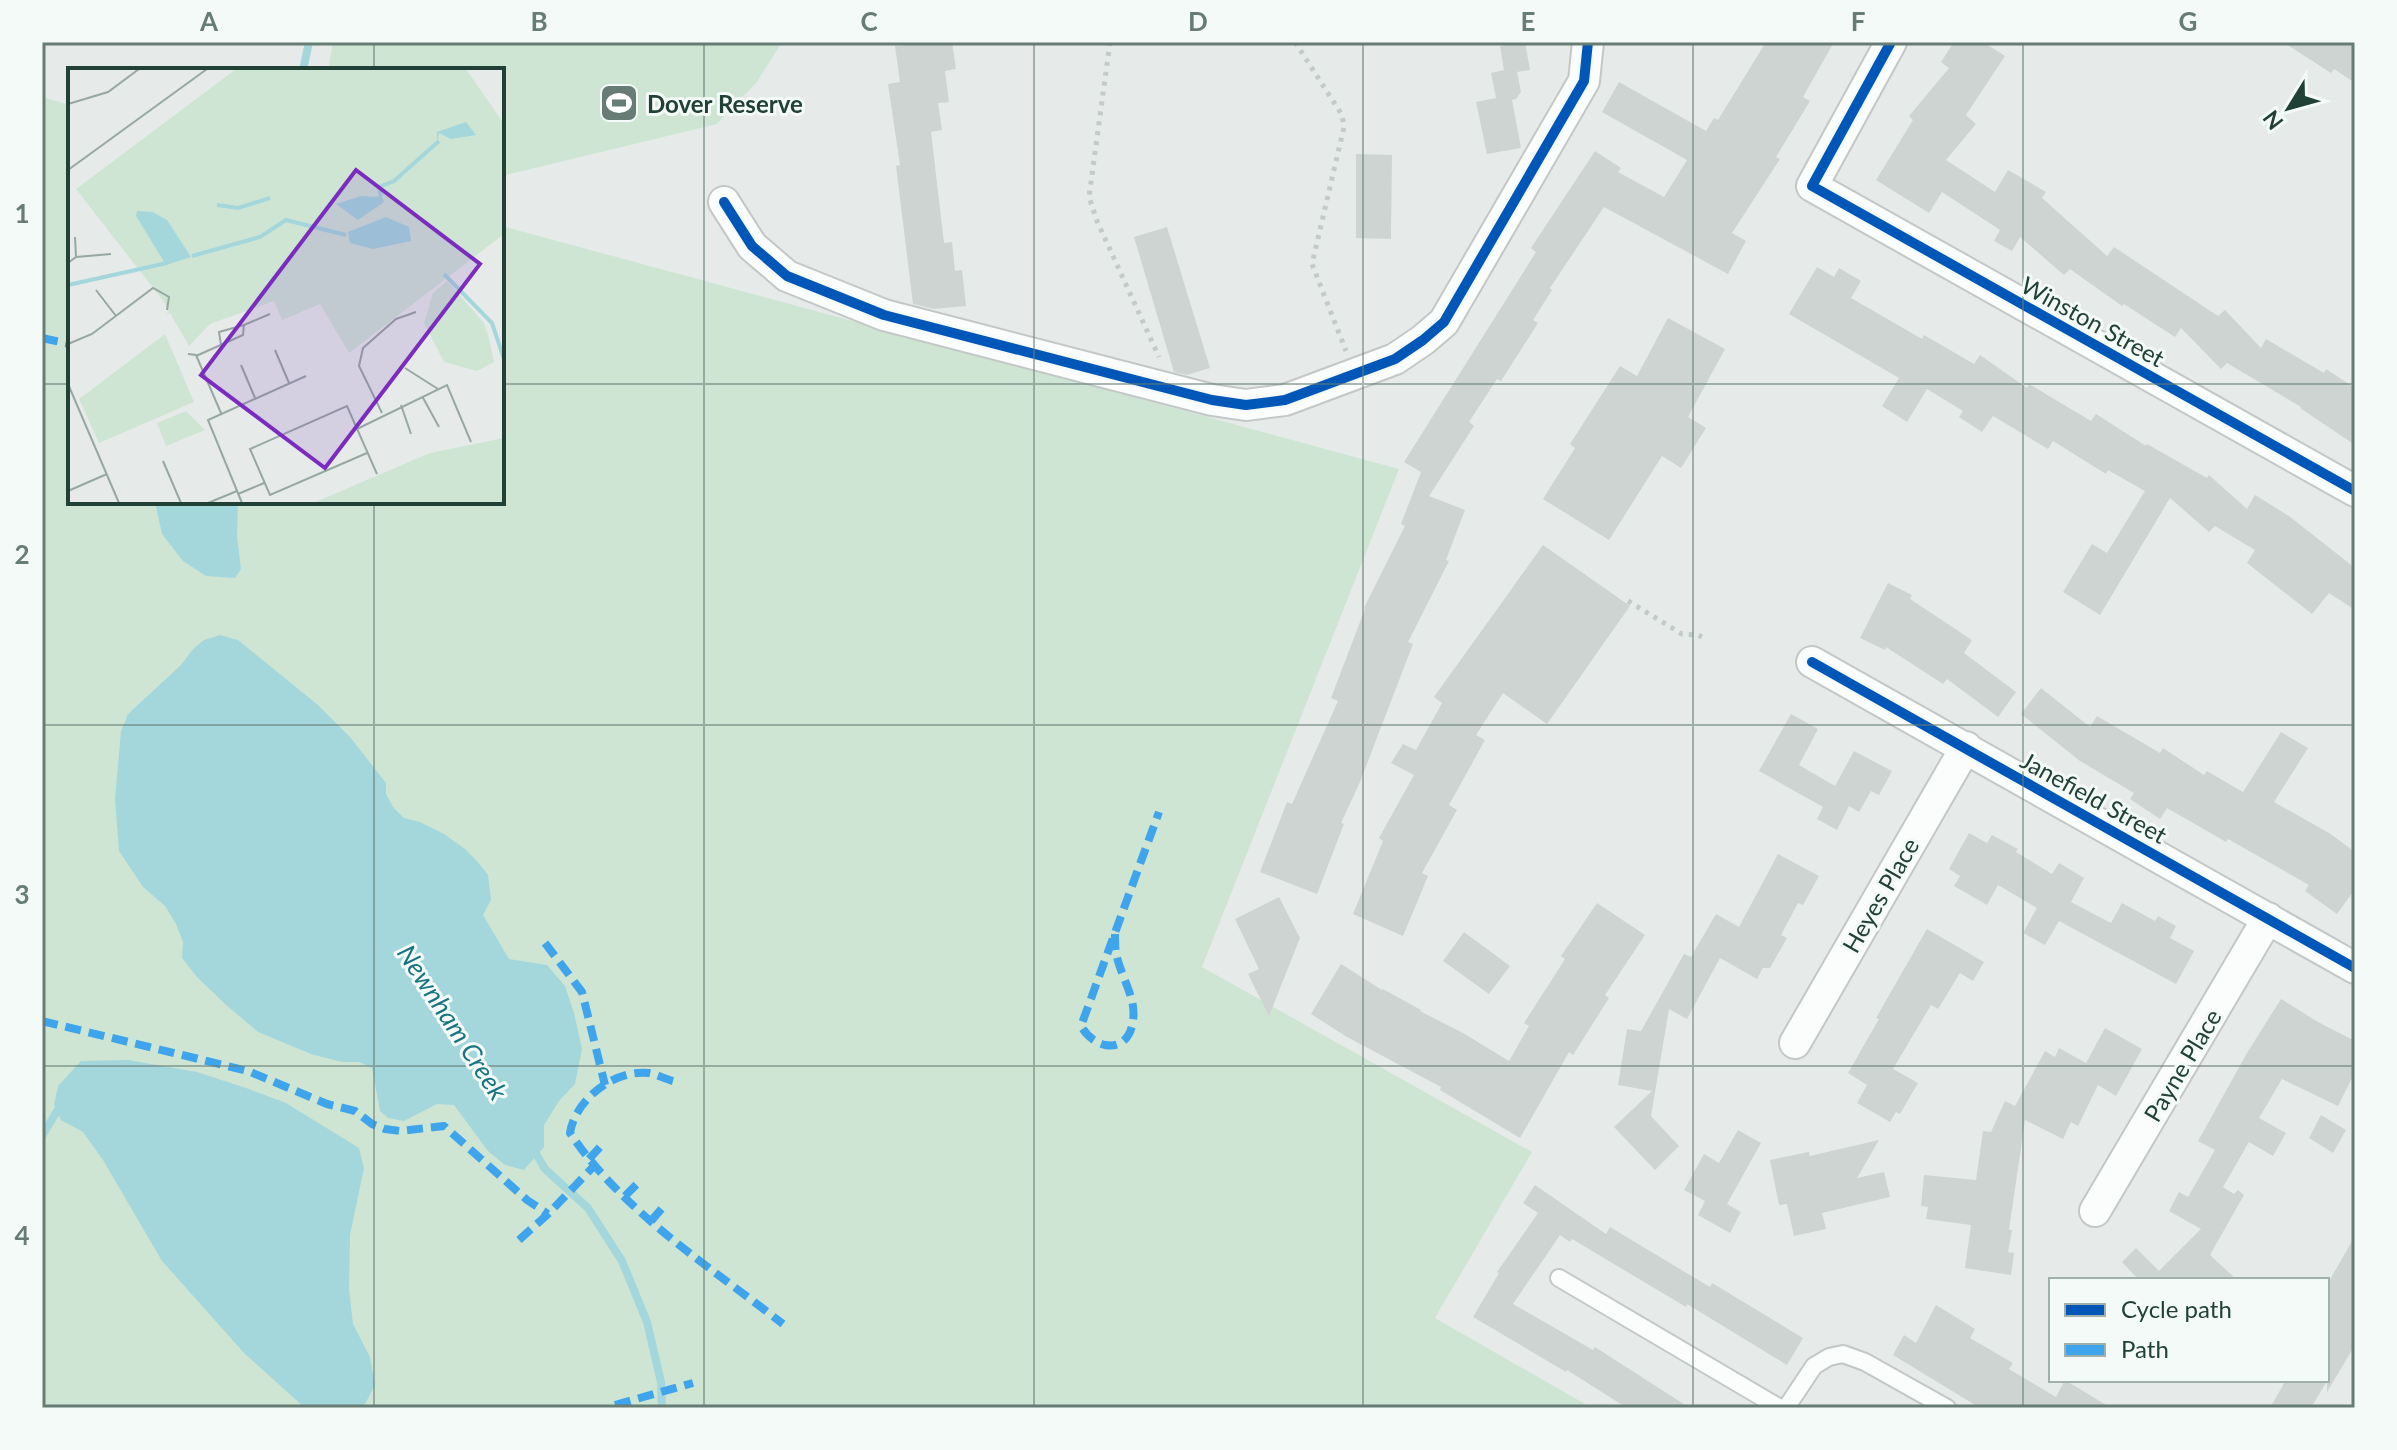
<svg xmlns="http://www.w3.org/2000/svg" width="2397" height="1450" font-family="Lato,sans-serif">
<rect width="100%" height="100%" fill="#e6ebe9"/>
<path fill="#cee5d4" d="M333 42H782L757 82 717 124 502 176V70H328Z
M42 97 70 105V502H502V226L1399 469 1202 967 1532 1152 1435 1318 1592 1408H42Z"/>
<path fill="#a4d7dc" d="M155 502H238L237 536 241 569 235 578 206 576 183 561 162 534Z
M220 635 238 640 318 705 350 737 386 783V794L393 807 404 818 420 822 444 834 465 849 476 860 488 875 491 900 483 915 509 959 547 965 565 986 574 1013 582 1049 575 1084 559 1101 544 1125V1147L524 1170 505 1165 488 1151 454 1105 437 1104 404 1121 388 1118 380 1111 372 1068 359 1062H342L311 1054 258 1032 225 1004 197 977 182 958 183 942 176 924 165 906 143 887 119 851 115 799 121 731 128 714 181 665 193 649 204 640Z
M128 1060 197 1072 246 1088 286 1103 359 1148 364 1168 350 1235 349 1289 353 1324 370 1357 375 1385 363 1408H305L244 1353 162 1261 103 1160 83 1132 61 1120 54 1105 58 1086 81 1061Z"/>
<g fill="none" stroke-linecap="round" stroke-linejoin="round">
<path stroke="#a4d7dc" stroke-width="8" d="M303 70 309 42
M42 1136 57 1111
M532 1147 545 1169 588 1208 622 1261 647 1322 661 1382 662 1408"/>
</g>
<path fill="#ced4d2" d="M906 42H952L956 69 945 71 949 102 938 103 942 130 931 132 944 243 952 242 955 271 962 270 966 306 934 309 913 304 896 166 900 165 888 84 900 82 895 46 906 45Z
M1525 42 1530 70 1517 72 1521 92 1516 99 1512 100 1521 148 1487 154 1476 102 1496 98 1491 73 1504 70 1500 46Z
M1766 42H1834L1803 97 1810 101 1776 157 1780 159 1732 233 1746 241 1728 274 1604 207 1550 288 1552 290 1533 320 1538 323 1501 381 1497 379 1469 422 1474 426 1429 496 1465 510 1446 560 1449 561 1408 642 1413 644 1360 782 1341 823 1344 824 1317 894 1260 872 1287 802 1292 804 1338 701 1331 698 1365 609 1364 608 1405 526 1401 524 1421 472 1404 462 1536 252 1531 248 1595 151 1621 168 1618 172 1664 197 1687 160 1602 112 1619 82 1706 131 1714 118 1718 120Z
M1954 42H1983L2005 56 1966 115 1976 124 1946 160 1995 192 2008 170 2046 192 2042 198 2107 256 2114 247 2218 316 2225 310 2261 348 2266 339 2324 373 2326 369 2355 388V445L2300 408 2301 407 2227 363 2221 369 2181 328 2175 337 2124 304 2122 306 2070 269 2064 275 2020 237 2012 251 1994 241 2000 230 1942 192 1929 213 1876 180 1913 120 1909 116 1949 68 1941 62Z
M2283 42H2355V83L2334 69 2331 73Z
M1356 154 1392 155 1391 239 1356 238Z
M1167 227 1210 368 1187 375 1174 372 1134 237Z
M1817 267 1834 277 1839 268 1861 281 1851 298 1922 339 1924 335 1974 364 1980 355 2027 388 2029 384 2091 421 2096 414 2146 446 2147 444 2207 478 2209 475 2247 509 2255 495 2289 516 2355 568V610L2329 593 2312 614 2247 563 2255 550 2215 526 2209 532 2170 498 2100 615 2063 592 2092 544 2107 553 2145 491 2108 470 2106 474 2053 441 2048 449 1993 416 1982 432 1959 417 1963 411 1927 389 1907 422 1882 406 1899 378 1789 314Z
M1668 318 1725 349 1688 417 1706 428 1681 468 1662 456 1609 540 1543 499 1575 448 1570 444 1620 366 1637 376Z
M1543 545 1630 606 1547 724 1503 693 1476 735 1485 740 1449 805 1457 810 1422 873 1428 876 1403 936 1353 914 1383 841 1379 838 1414 775 1391 763 1403 744 1416 750 1442 703 1434 697Z
M1888 583 1912 595 1910 599 1972 640 1964 653 2016 692 1998 717 1947 679 1943 684 1886 647 1885 650 1860 638Z
M2041 688 2090 727 2097 716 2160 753 2163 748 2204 775 2207 771 2243 792 2281 732 2308 748 2274 802 2329 833 2355 852V889L2337 914 2305 891 2309 885 2228 839 2226 842 2167 808 2160 819 2130 799 2134 793 2080 761 2021 714Z
M1791 714 1818 729 1799 765 1835 786 1854 751 1892 771 1879 795 1871 791 1859 812 1849 806 1837 830 1817 819 1823 807 1759 771Z
M1969 833 1987 843 1992 835 2018 849 2016 852 2052 874 2059 863 2084 878 2071 902 2111 923 2122 903 2155 921 2158 916 2176 926 2170 938 2194 951 2176 984 2059 921 2045 945 2023 933 2037 908 1998 885 1987 905 1954 886 1960 876 1949 869Z
M1778 854 1819 876 1803 905 1798 903 1781 935 1787 938 1770 968H1763L1757 979 1720 958 1687 1019 1669 1009 1651 1116 1679 1146 1655 1170 1614 1127 1652 1091 1618 1085 1627 1029 1641 1031 1684 954 1691 957 1716 914 1739 927Z
M1279 897 1300 938 1269 1016 1248 974 1259 969 1235 919Z
M1597 903 1645 935 1605 995 1609 998 1573 1055 1569 1052 1520 1138 1440 1090 1441 1087 1347 1037 1311 1014 1341 964 1382 990 1383 989 1421 1010 1420 1011 1463 1033 1509 1061 1529 1026 1524 1023 1565 959 1561 956Z
M1927 929 1984 962 1973 981 1960 973 1938 1009 1931 1005 1893 1069 1918 1083 1900 1114 1896 1112 1890 1122 1857 1103 1867 1085 1848 1073 1879 1019 1876 1018Z
M1464 932 1510 966 1489 994 1443 961Z
M2281 999 2318 1022 2355 1041V1072L2338 1106 2282 1079 2259 1118 2286 1133 2273 1156 2249 1142 2223 1187 2234 1194 2238 1190 2244 1195 2210 1255 2237 1280H2139L2122 1262 2136 1248 2159 1271 2201 1229 2169 1211 2179 1192 2188 1197 2215 1150 2198 1141 2247 1053Z
M2105 1028 2142 1049 2116 1096 2098 1085 2078 1126 2071 1122 2063 1139 2025 1120 2009 1230H2012L2008 1252 2014 1253 2011 1275 1965 1268 1971 1225 1926 1219 1928 1207 1921 1206 1924 1175 1976 1180 1983 1131 1991 1132 2005 1101 2015 1106 2045 1051 2055 1057 2059 1048 2086 1063Z
M2321 1115 2346 1130 2333 1153 2309 1138Z
M1738 1130 1761 1143 1727 1204 1741 1212 1730 1233 1698 1215 1705 1201 1684 1190 1704 1154 1719 1163Z
M1879 1140 1857 1178 1884 1172 1890 1197 1822 1213 1826 1229 1794 1236 1787 1204 1779 1205 1770 1160 1809 1152 1810 1156Z
M1535 1185 1606 1234 1610 1227 1710 1287 1712 1283 1803 1338 1787 1365 1687 1304 1686 1307 1572 1239 1570 1242 1560 1235 1513 1304 1593 1350 1595 1347 1690 1408H1627L1567 1370 1566 1372 1473 1317 1499 1273 1497 1272 1538 1213 1523 1203Z
M2355 1236V1345L2327 1392V1381L2311 1408H2270L2286 1380H2327V1285Z
M1936 1305 1975 1329 1970 1338 2013 1363 2009 1369 2056 1397 2065 1380 2111 1408H1980L1893 1355 1904 1335 1916 1343Z"/>
<g fill="none" stroke-linecap="round" stroke-linejoin="round">
<defs>
<path id="lane" d="M1559 1278 1780 1408
M1786 1408 1814 1366 1829 1357 1843 1354 1865 1362 1947 1408"/>
<path id="street" d="M1891 42 1812 186 2355 491
M724 202 752 246 787 276 884 315 1212 400 1246 405 1285 400 1395 359 1423 340 1444 322 1584 81 1588 42
M1812 662 2355 968
M1795 1043 1966 747
M2095 1211 2268 918"/>
</defs>
<use href="#lane" stroke="#c3c8c6" stroke-width="20"/>
<use href="#street" stroke="#c3c8c6" stroke-width="34"/>
<path stroke="#c2cbc7" stroke-width="5" stroke-dasharray="4 6" stroke-linecap="butt" d="M1110 42 1089 197 1097 221 1159 357
M1295 42 1342 115 1344 127 1312 264 1346 351
M1628 601 1682 634 1698 635 1702 637"/>
<use href="#lane" stroke="#fbfcfc" stroke-width="16"/>
<use href="#street" stroke="#fbfcfc" stroke-width="30"/>
<path stroke="#3ea4ec" stroke-width="8" stroke-dasharray="16 8" stroke-linecap="butt" d="M42 338 70 344
M1115 934C1115 940 1115 947 1116 953 1119 969 1128 985 1132 1001 1137 1021 1130 1050 1105 1045 1094 1042 1086 1035 1081 1026L1159 812
M545 943 582 992 605 1085
M42 1021 248 1071 327 1104 355 1111 372 1124 385 1129 400 1131 444 1126 527 1200 548 1214
M673 1081C665 1079 656 1074 649 1073 614 1069 575 1100 570 1133 623 1212 709 1266 783 1324
M589 1159 600 1147
M625 1196 639 1182
M651 1221 665 1205
M519 1240 548 1214 595 1165
M615 1405 693 1383"/>
<defs>
<path id="cycleway" d="M1891 42 1812 186 2355 491
M724 202 752 246 787 276 884 315 1212 400 1246 405 1285 400 1395 359 1423 340 1444 322 1584 81 1588 42
M1812 662 2355 968"/>
</defs>
<use href="#cycleway" stroke="#f4faf7" stroke-width="15"/>
<use href="#cycleway" stroke="#0057b8" stroke-width="10"/>
</g>
<path fill="none" stroke="#667c75" stroke-width="2" stroke-opacity="0.55" d="M374 42V70M704 42V1408M1034 42V1408M1363 42V1408M1693 42V1408M2023 42V1408M42 384H70M502 384H2355M374 502V1408M42 725H2355M42 1066H2355"/>
<defs>
<symbol id="stadium-square" viewBox="-11 -11 22 22"><rect x="-9" y="-9" width="18" height="18" rx="4" fill="#667c75" stroke="#f4faf7"/><path d="M0-5a6.5 5 0 1 0 0 10a6.5 5 0 1 0 0-10ZM-3.5-1.8h7v3.6h-7Z" fill="#fff"/></symbol>
</defs>
<g fill-rule="evenodd">
<use href="#stadium-square" x="597" y="81" width="44" height="44"/>
</g>
<g text-anchor="middle" dominant-baseline="central" stroke-width="6" stroke-linejoin="round" paint-order="stroke">
<g font-size="24" font-weight="bold" fill="#214137" stroke="#f4faf7" text-anchor="start">
<text x="647" y="103">Dover Reserve</text>
</g>
<g font-size="24" fill="#214137" stroke="#f4faf7">
<text transform="translate(2093 321) rotate(29)">Winston Street</text>
<text transform="translate(2094 797) rotate(29)">Janefield Street</text>
<text transform="translate(1880 895) rotate(-60)">Heyes Place</text>
<text transform="translate(2182 1065) rotate(-59)">Payne Place</text>
</g>
<g font-size="26" font-style="italic" fill="#177481" stroke="#f4faf7">
<text transform="translate(453 1022) rotate(57)">Newnham Creek</text>
</g>
</g>
<g transform="translate(68 68)">
<rect width="436" height="436" fill="#e6ebe9"/>
<path d="M168 1H398L436 56V166L281 285 252 236 214 252 206 233 142 256 121 278 102 245 97 247 101 244 96 234 8 121ZM379 213 416 255 421 270 426 294 409 303 376 294 356 255 365 225ZM97 266 126 334 31 375 11 331ZM118 343 137 362 98 378 89 355ZM436 370V435H245L362 385Z" fill="#cee5d4"/>
<path d="M398 54 408 67 383 71 371 65 369 75V64ZM293 128 314 129 316 134 290 152 268 136ZM69 143 85 144 99 152 123 189 98 197 68 148ZM318 149 341 159 343 173 305 181 282 175 280 164Z" fill="#a4d7dc"/>
<path fill="none" stroke="#a4d7dc" stroke-width="4" d="M313 129 311 119 326 113 371 73M149 137 170 140 202 130M124 188 192 169 218 152 278 167M376 206 424 255 436 291M0 217 99 195"/>
<path fill="none" stroke="#97a7a2" stroke-width="2" d="M0 36 40 24 71 1M0 102 139 1M8 189 43 186M0 195 8 189 7 169M28 222 48 248M0 276 24 266 85 220 101 229 99 242M153 277 151 264 176 257M207 282 221 315M120 286 128 287 153 345M128 288 175 267 176 257 202 246M173 297 187 330M337 300 370 321M0 316 51 435M354 328 371 359M333 337 343 366M314 345 291 298 295 280 328 251 348 244M289 361 379 317 403 374M299 385 202 427 182 381 279 338 309 406M95 393 113 435M0 423 39 406M170 426 196 415M140 435 169 423M174 435 140 352 238 308"/>
<path fill="#7b2cbf" fill-opacity="0.15" stroke="#7b2cbf" stroke-width="4" d="M288 102 412 196 257 400 133 307Z"/>
<rect width="436" height="436" fill="none" stroke="#214137" stroke-width="4"/>
</g>
<rect width="2397" height="1450" fill="none" stroke="#f4faf7" stroke-width="88"/>
<rect x="2049" y="1278" width="280" height="104" fill="#f4faf7" stroke="#a0b0aa" stroke-width="2"/>
<rect x="2065" y="1304" width="40" height="12" fill="#0057b8" stroke="#a0b0aa" stroke-width="2"/>
<text x="2121" y="1318" font-size="24" fill="#214137">Cycle path</text>
<rect x="2065" y="1344" width="40" height="12" fill="#3ea4ec" stroke="#a0b0aa" stroke-width="2"/>
<text x="2121" y="1358" font-size="24" fill="#214137">Path</text>
<g transform="translate(2289 108) rotate(233)" stroke="#f4faf7" stroke-width="6" paint-order="stroke">
<path d="M0-6L14 30L0 20L-14 30Z" fill="#214137"/>
<text y="-12" font-size="22" font-weight="bold" text-anchor="middle" fill="#214137">N</text>
</g>
<rect x="44" y="44" width="2309" height="1362" fill="none" stroke="#667c75" stroke-width="3"/>
<g font-size="26" text-anchor="middle" font-weight="bold" fill="#667c75">
<text x="209" y="31">A</text>
<text x="539" y="31">B</text>
<text x="869" y="31">C</text>
<text x="1198" y="31">D</text>
<text x="1528" y="31">E</text>
<text x="1858" y="31">F</text>
<text x="2188" y="31">G</text>
<text x="22" y="223">1</text>
<text x="22" y="564">2</text>
<text x="22" y="904">3</text>
<text x="22" y="1245">4</text>
</g>
</svg>
